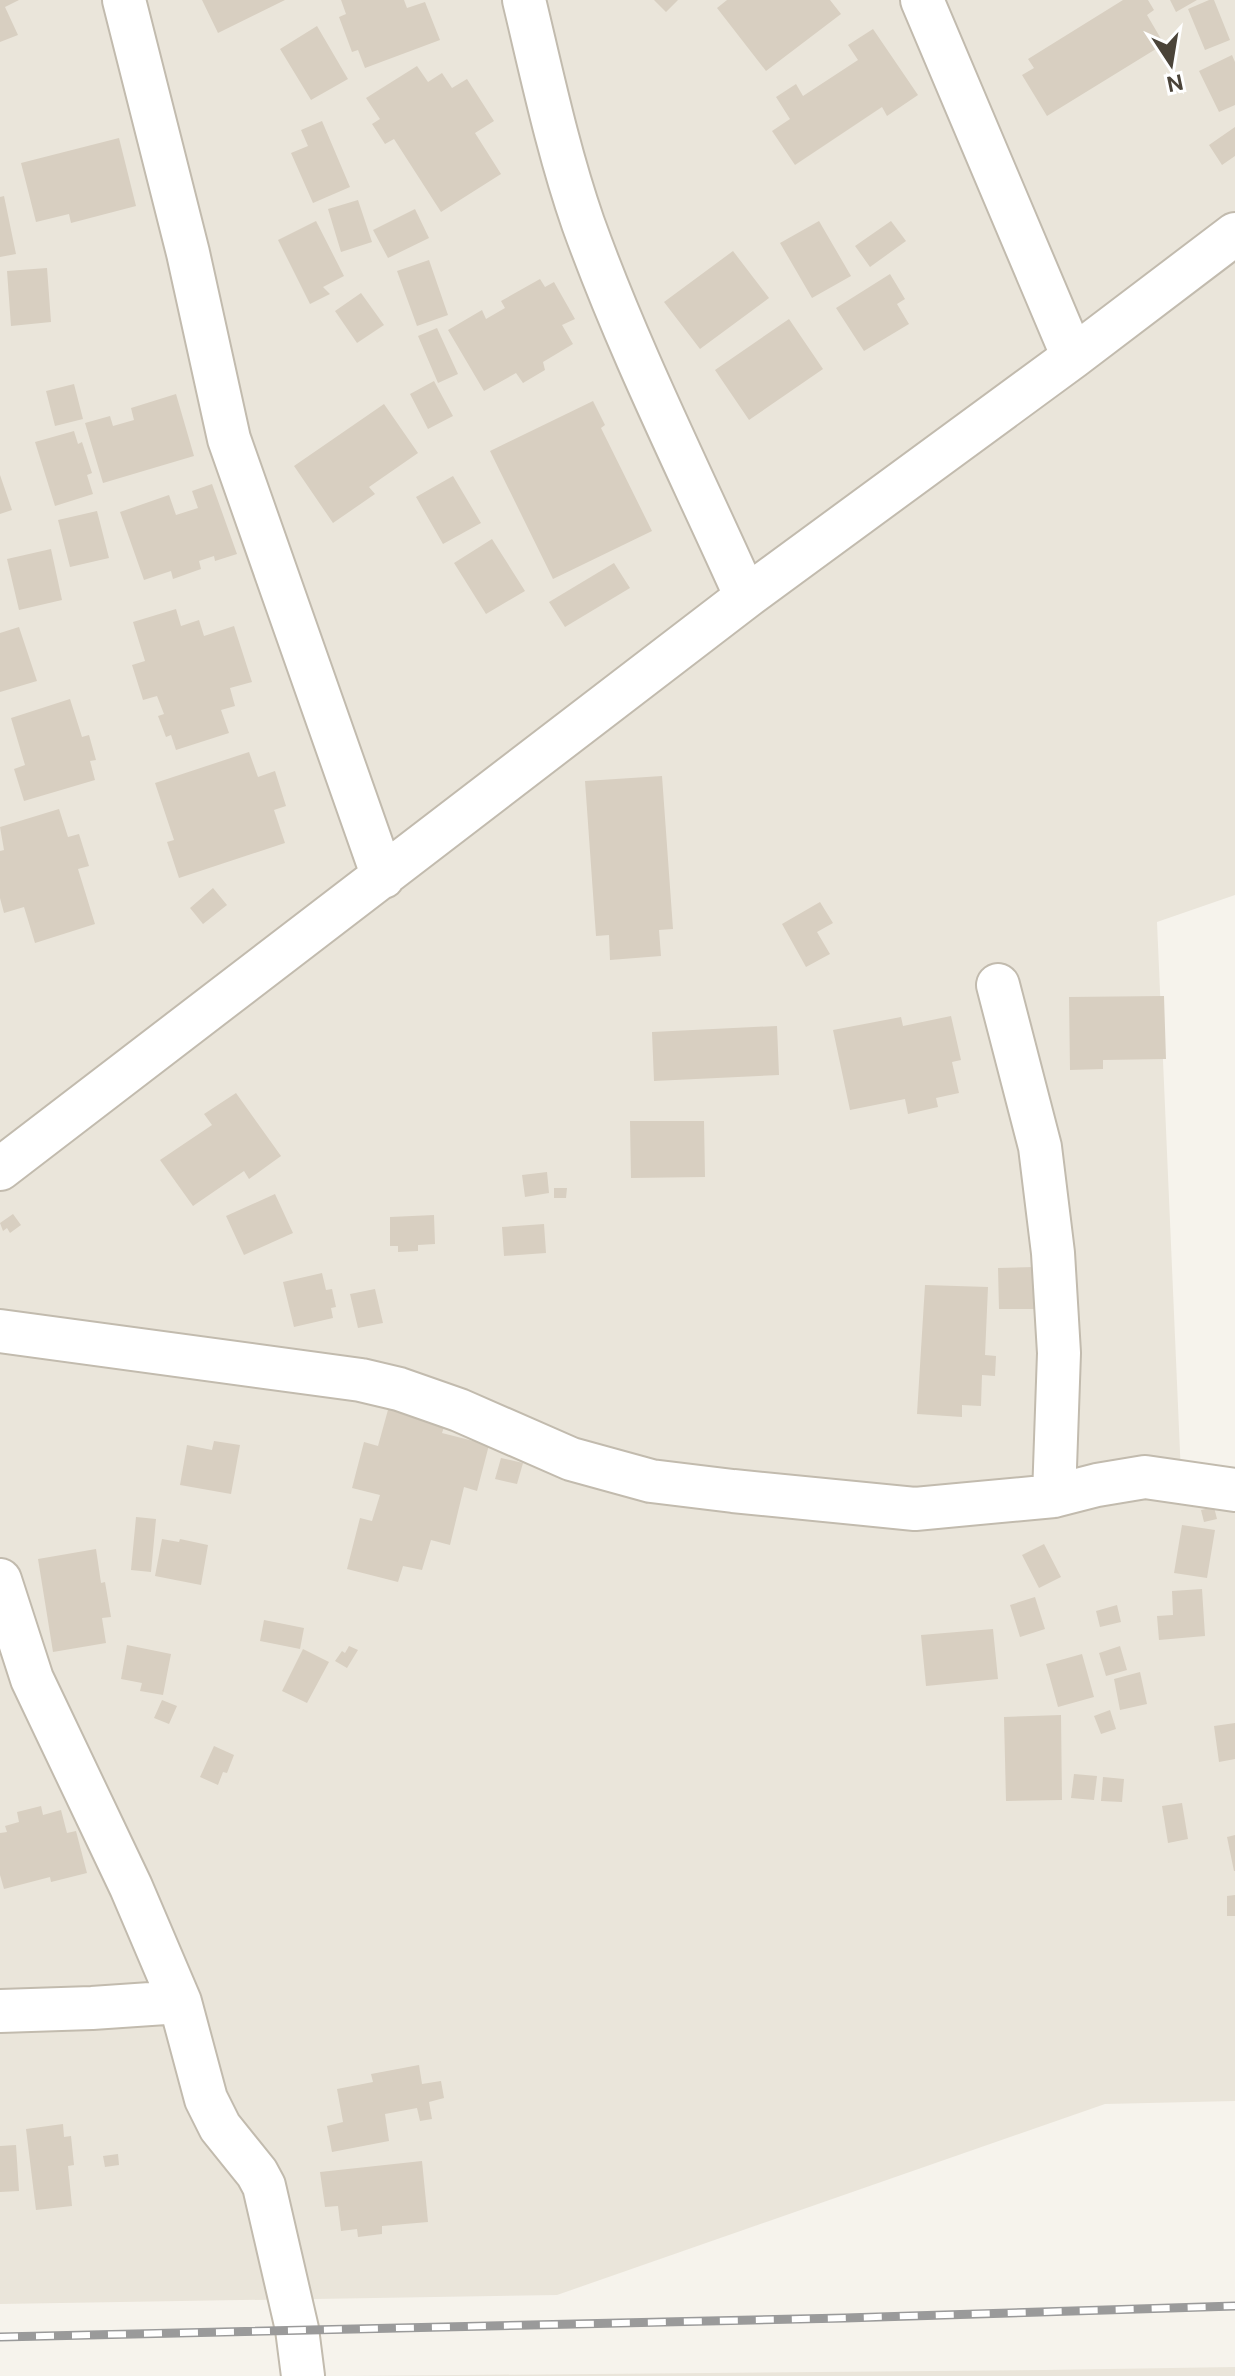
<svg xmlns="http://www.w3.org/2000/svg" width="1235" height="2376" font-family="'DM Sans',sans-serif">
<rect width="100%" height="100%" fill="#f6f3ec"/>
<path fill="#eae5da" d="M0 0H1235V895L1157 922 1181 1475 1235 1476V2101L1105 2104 557 2295 0 2304Z
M1235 2367V2376H349L1045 2370Z"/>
<path fill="#d8cfc1" d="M0 0H19L5 7 18 35 0 42Z
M202 0H285L218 33Z
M341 0H404L407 8 425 2 440 40 365 68 358 50 352 52 339 17 346 14Z
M654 0H678L666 12Z
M727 0H830L841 14 766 71 717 8Z
M1123 0H1148L1154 10 1147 15 1164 44 1047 116 1022 75 1034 68 1028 59Z
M1170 0H1197L1176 12Z
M1209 0H1214L1230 40 1205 50 1188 9Z
M317 26 348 79 311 100 280 49Z
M873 29 918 95 887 116 882 107 795 165 772 131 790 119 776 97 796 84 803 96 858 60 848 45Z
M1232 55 1235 62V105L1219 112 1199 71Z
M417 66 428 82 442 73 452 88 467 79 494 121 475 133 501 174 441 212 394 139 385 144 372 124 380 119 366 98Z
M322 121 350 187 313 203 291 153 308 146 301 130Z
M1235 127V156L1222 165 1209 145Z
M119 138 136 206 71 223 69 214 36 222 21 163Z
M4 196 16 254 0 257V197Z
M358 200 372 242 341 252 328 209Z
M415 209 429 238 388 258 373 230Z
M316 221 344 276 323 287 330 294 310 304 278 240Z
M819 221 851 276 812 298 780 243Z
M891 221 906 241 870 267 855 246Z
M733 251 769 298 700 349 664 302Z
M429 260 448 315 417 326 397 271Z
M47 268 51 322 11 326 7 271Z
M890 274 905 299 897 304 909 324 864 351 836 308Z
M540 279 545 287 554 282 575 319 562 325 573 344 543 362 545 370 523 383 516 373 484 391 448 330 482 310 486 319 505 308 501 301Z
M361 293 384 325 357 343 335 311Z
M789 319 823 369 749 420 715 370Z
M437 328 458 374 438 383 418 336Z
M434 381 453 416 428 429 410 394Z
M74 384 83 419 55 426 46 391Z
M176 394 194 456 103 483 85 423 110 416 113 426 134 420 131 408Z
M593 401 605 425 601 428 652 531 553 579 490 451Z
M384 404 418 453 369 487 375 494 333 523 294 466Z
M74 431 78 444 82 442 92 473 87 475 93 494 55 506 35 442Z
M0 475 12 510 0 514Z
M453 476 481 523 443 544 416 497Z
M212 484 237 554 215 561 214 556 199 561 201 569 173 579 171 571 144 580 120 512 169 495 176 515 198 508 192 491Z
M97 511 109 558 70 567 58 520Z
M492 539 525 591 486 614 454 563Z
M51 549 62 600 19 610 7 559Z
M614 563 630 588 565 627 549 602Z
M176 609 181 626 199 620 204 636 234 626 252 682 230 688 235 706 221 710 229 733 176 750 171 735 166 737 158 716 164 714 157 696 143 700 132 665 145 661 133 622Z
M19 627 37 681 0 692V633Z
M70 699 82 737 89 735 96 760 90 761 95 780 24 801 14 769 25 765 11 718Z
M249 752 258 777 275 771 286 806 274 810 285 843 179 878 167 842 174 840 155 783Z
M662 776 673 929 659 930 661 956 610 960 609 935 596 936 585 781Z
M59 809 68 837 79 834 89 866 78 869 95 924 35 943 24 907 4 913 0 898V851L4 850 0 827Z
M213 888 227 905 203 924 190 908Z
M820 902 833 923 817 932 830 954 806 967 782 924Z
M1164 996 1166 1059 1103 1060V1069L1070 1070 1069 997Z
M951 1016 961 1060 952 1062 959 1093 936 1098 938 1107 908 1114 905 1099 850 1110 833 1030 901 1017 903 1026Z
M777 1026 779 1075 654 1081 652 1032Z
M236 1093 281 1156 249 1179 244 1171 193 1206 160 1160 212 1125 204 1114Z
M630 1121H704L705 1177 631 1178Z
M547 1172 549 1193 525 1197 522 1175Z
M554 1188H567L566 1198H554Z
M275 1194 293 1233 244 1255 226 1216Z
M13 1214 21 1225 10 1233 7 1228 3 1231 0 1223Z
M434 1215 435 1244 418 1245V1251L398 1252V1246H390V1217Z
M544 1224 546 1253 504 1256 502 1227Z
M1034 1267V1309H999L998 1268Z
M322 1273 326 1290 332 1289 336 1307 331 1308 333 1318 294 1327 283 1282Z
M925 1285 988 1287 985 1355 996 1356 995 1376 982 1375 981 1406 962 1405V1417L917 1414Z
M375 1289 383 1323 358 1328 350 1294Z
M391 1399 445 1424 442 1433 489 1445 477 1491 464 1487 450 1545 431 1540 422 1570 403 1566 398 1582 347 1569 360 1518 372 1521 380 1495 352 1488 364 1442 378 1446Z
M214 1441 240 1445 231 1494 180 1485 187 1445 212 1450Z
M501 1458 523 1463 517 1484 495 1479Z
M1214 1507 1217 1519 1204 1522 1201 1510Z
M136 1517 156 1519 151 1572 131 1570Z
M1182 1525 1215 1530 1207 1578 1174 1573Z
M162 1539 179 1542 180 1539 208 1545 201 1585 155 1576Z
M1044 1544 1061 1577 1039 1588 1022 1555Z
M96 1549 101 1583 105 1582 111 1617 102 1618 106 1643 53 1652 38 1559Z
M1202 1589 1205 1636 1159 1640 1157 1616 1173 1615 1172 1591Z
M1035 1597 1045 1629 1020 1637 1010 1605Z
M1117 1605 1121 1622 1100 1627 1096 1611Z
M264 1620 304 1628 300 1649 260 1641Z
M993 1629 998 1679 926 1686 921 1635Z
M127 1645 171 1654 163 1695 140 1691 142 1683 121 1679Z
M349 1646 358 1650 347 1668 335 1661 342 1651 345 1653Z
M1120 1646 1127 1670 1106 1676 1099 1653Z
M303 1649 329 1662 307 1703 282 1691Z
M1082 1654 1094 1697 1058 1707 1046 1664Z
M1140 1672 1147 1704 1120 1710 1114 1679Z
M162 1700 177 1706 169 1724 154 1718Z
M1110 1710 1116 1729 1101 1734 1094 1716Z
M1061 1715 1062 1800 1006 1801 1004 1717Z
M1235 1723V1759L1219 1762 1214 1726Z
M214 1746 234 1755 227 1773 223 1772 218 1785 200 1777Z
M1074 1774 1097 1776 1094 1800 1071 1798Z
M1103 1777 1124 1779 1122 1802 1101 1801Z
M1182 1803 1188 1839 1168 1843 1162 1806Z
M41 1806 43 1815 61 1810 67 1833 76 1831 87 1873 51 1882 50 1877 4 1889 0 1875V1833L7 1832 5 1826 19 1822 17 1812Z
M1235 1835V1871H1234L1227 1837Z
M1235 1895V1916H1227V1896Z
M419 2065 422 2084 441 2081 444 2098 429 2102 432 2119 420 2121 417 2108 385 2114 389 2141 332 2152 327 2126 343 2122 337 2089 373 2082 371 2074Z
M63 2124 64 2137 71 2136 74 2165 68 2166 72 2206 36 2210 26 2129Z
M16 2145 19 2191 0 2192V2146Z
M118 2154 119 2165 105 2167 103 2156Z
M422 2161 428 2222 382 2226V2234L358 2237 357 2229 341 2231 338 2206 325 2207 320 2172Z"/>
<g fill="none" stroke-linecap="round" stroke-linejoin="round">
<defs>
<path id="minor" d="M124 0 188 253 229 439 383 877
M524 0C542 75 558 151 583 223 629 351 691 474 746 597
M922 0 1073 357
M998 985 1040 1147 1053 1253 1059 1353 1054 1496
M0 1169 746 597 1073 357 1235 234
M0 1331 361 1380 399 1389 459 1410 571 1459 651 1481 733 1491 915 1509 1054 1496 1097 1485 1145 1477 1235 1490
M0 1580 32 1679 131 1887 180 2002 206 2099 220 2127 257 2173 264 2186 297 2329 303 2376
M0 2011 92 2008 180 2002"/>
</defs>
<use href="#minor" stroke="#c2bbae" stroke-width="46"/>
<use href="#minor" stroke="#fff" stroke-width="42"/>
<defs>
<path id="rail" d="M0 2337 845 2318 1235 2306"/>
</defs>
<use href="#rail" stroke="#9a9a9a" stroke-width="9"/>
<use href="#rail" stroke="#fff" stroke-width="6" stroke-dasharray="18" stroke-linecap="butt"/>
</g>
<g transform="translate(1171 64) rotate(168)" stroke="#ffffff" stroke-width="6" paint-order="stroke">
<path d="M0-6L14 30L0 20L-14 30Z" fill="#4b4439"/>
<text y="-12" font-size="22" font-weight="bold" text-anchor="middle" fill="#4b4439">N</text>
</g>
</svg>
